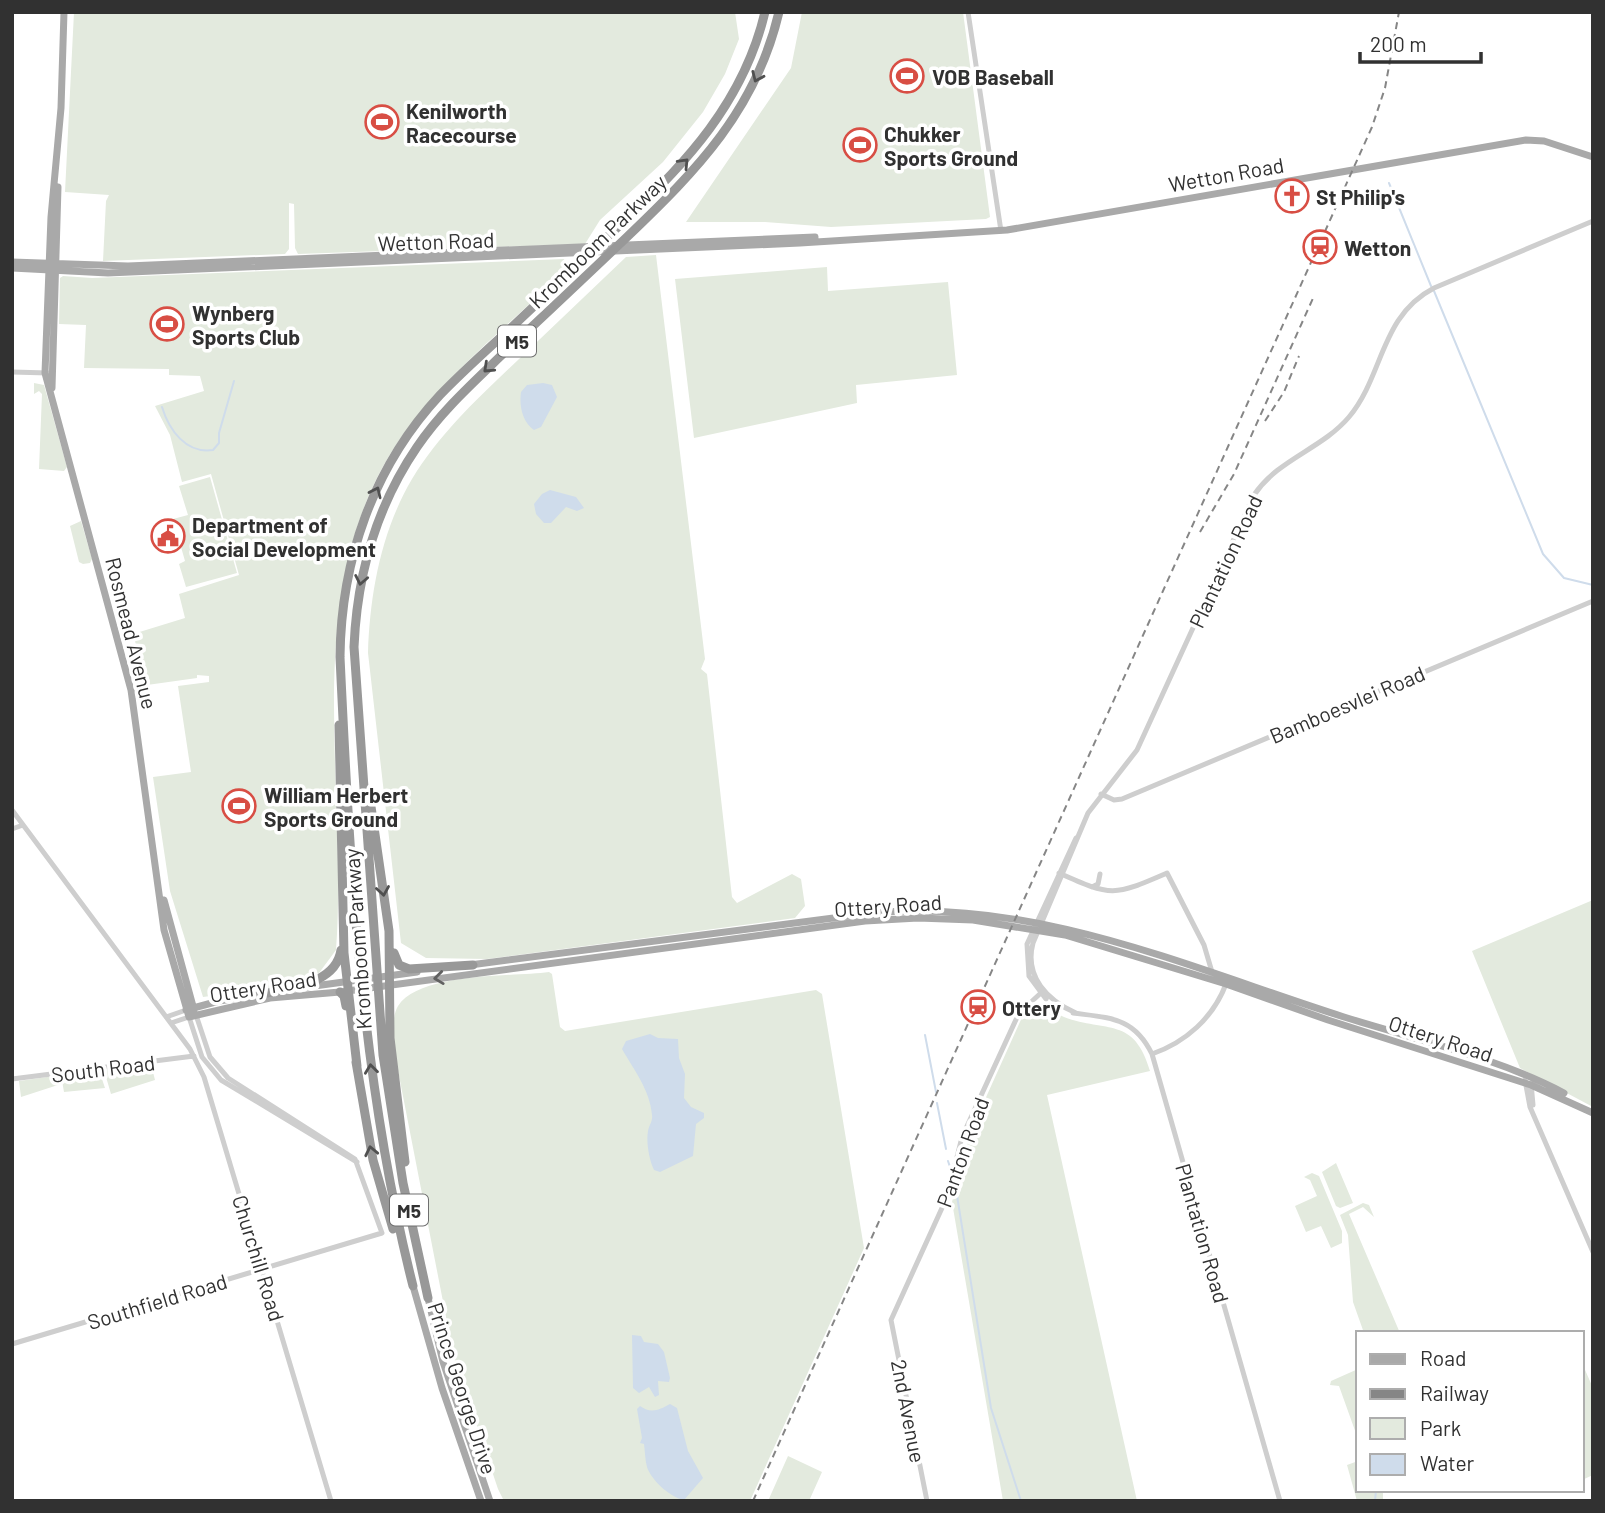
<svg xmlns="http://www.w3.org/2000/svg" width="1605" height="1513" font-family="Barlow,sans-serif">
<rect width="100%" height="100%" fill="#fff"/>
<path fill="#e3eade" d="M74 12H735L739 39 725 74 703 112 663 162 600 220 585 244 298 254 295 248 294 204 289 203V249L285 254 103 261 106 201 109 195 65 192Z
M802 12H963L990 217 986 219 831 227 765 222H686L791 68Z
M656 255 705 659 701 669 707 674 732 897 737 903 792 874 801 879 805 906 795 918 487 959 426 958 401 943 368 653C370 593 381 532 412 479 440 433 479 397 518 360 554 326 590 291 626 257Z
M564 259 567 268C515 320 455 367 410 425 294 577 349 775 336 950L319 973 284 986 203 997 170 891 153 777 191 772 178 686 209 682V676L197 675V678L147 685 133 634 185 618 179 594 239 575 211 474 182 482 170 435 155 406 204 391 200 376 169 375V369L84 368 86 325 59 324 60 278 63 276 92 278Z
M827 267 828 291 948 282 957 375 856 385 857 403 694 438 675 279Z
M34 383 44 385 67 467 64 471 39 469 42 394 39 391 34 394Z
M210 477 237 573 186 587 179 564 185 561 173 519 188 515 179 486Z
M81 521 92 559 90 563 83 564 79 562 70 526Z
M1593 900V1107L1520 1068 1472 951Z
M549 972 552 974 560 1027 565 1031 816 990 822 994 864 1248 750 1501H504L498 1489 454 1358 394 1050C394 1036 391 1018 398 1006 420 972 513 977 549 972Z
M1040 1004C1048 1008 1056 1014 1064 1017 1107 1033 1134 1016 1150 1071L1047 1095 1137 1501H1003L952 1202 969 1135 1024 1013Z
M151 1064 155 1080 111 1094 104 1070Z
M99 1070 105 1088 64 1092 61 1075Z
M54 1076 58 1085 21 1097 19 1081Z
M1336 1163 1353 1203 1340 1208 1336 1206 1322 1172Z
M1312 1173 1319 1176 1342 1231V1243L1331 1248 1321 1226 1306 1232 1295 1206 1317 1196 1310 1180 1304 1177Z
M1363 1203 1369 1205 1374 1217 1363 1207 1349 1214 1400 1333H1364L1353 1302 1348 1235 1340 1215Z
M1582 1363 1593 1388V1475L1582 1480Z
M1358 1369V1439L1339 1386 1330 1385 1331 1381Z
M788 1456 822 1472 809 1501H768Z
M1358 1461V1490H1383V1501H1357L1347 1465Z"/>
<path fill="#cfdceb" d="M543 383 552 385 557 397 541 427 534 430C522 422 519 405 521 392L527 385Z
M550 490 576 497 584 508 577 511 566 507 551 523H544L536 514 534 504 542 494Z
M650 1034 658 1038 678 1039 679 1058 685 1074 684 1098 691 1107 704 1113V1118L696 1124 693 1156 660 1172 654 1170C649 1159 646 1142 648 1131 649 1125 653 1121 652 1115 650 1090 634 1070 622 1049L626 1041Z
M632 1335 641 1336 644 1342 658 1344 664 1352 670 1378 669 1382 658 1381 659 1395 655 1397 649 1387 639 1393 633 1388Z
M670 1404 677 1408 688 1451 703 1478 684 1500C671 1498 651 1480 647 1467 645 1460 645 1451 644 1444L640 1443 642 1438 637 1409 640 1406C651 1414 659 1410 670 1404Z"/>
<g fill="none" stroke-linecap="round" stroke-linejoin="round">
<path stroke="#cfdceb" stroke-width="2" d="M1389 183 1431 286
M1434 291 1543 554 1564 578 1593 585
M162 407C169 430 186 454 213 450L219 443V433L234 381
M925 1035 936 1092
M937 1103 946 1149
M948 1161 951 1170
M955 1183 991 1408 1021 1501
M1375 1501 1376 1490"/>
<path stroke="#cecece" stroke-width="5" d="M968 12 1001 231
M12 372 48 373
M1101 794 1114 800 1122 799 1593 601
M12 810 190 1049 204 1077 331 1501
M12 829 23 825
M1059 873C1112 897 1114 896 1167 873L1204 945 1212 972
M1092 887 1098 884 1100 874
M1046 999 1029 976 1027 944 1076 838
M1073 1013C1110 1018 1134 1017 1152 1054L1280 1501
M1076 1013C1048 1001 1024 977 1033 943L1088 813 1137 750 1254 495C1278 459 1322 449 1349 417 1384 375 1380 316 1434 288L1593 221
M166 1017 186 1010
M171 1023 189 1017 202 1057 221 1080 357 1162
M1152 1054C1186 1042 1213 1018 1226 984
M12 1079 194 1056
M1525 1080 1530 1107 1593 1252
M1531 1083 1533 1105
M12 1344 382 1233 355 1159 228 1078 210 1057 196 1015
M927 1501 891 1320 947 1197 962 1137 1019 1013 1042 992"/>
<path stroke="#a9a9a9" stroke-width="7" d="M64 12 61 108 51 217 45 373 131 690 164 930 189 1017 270 998 340 992 865 921 918 918 973 920 1065 935 1226 984 1328 1020 1531 1085 1593 1113
M12 262 128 266 815 237
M12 268 108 273 800 243 1007 230 1526 140 1544 141 1593 157
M52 388 58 187
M164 900 194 1010
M470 965 872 913C1037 898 1190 968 1344 1017 1417 1040 1496 1057 1564 1093
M307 987 417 972
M186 1010 219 1001 271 993
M413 1286 442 1388 481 1501
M428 1298 443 1362 490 1501"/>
<path stroke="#989898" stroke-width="9" d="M339 725 344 953 357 1066
M369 793 389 931 390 1038 405 1162
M394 953 399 965 409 969 473 965
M340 992 344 996 346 1006
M267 993C294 987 336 983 341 950
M356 1062 373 1160 393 1229
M413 1286C361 1081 350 868 340 657 341 560 373 467 440 395 463 371 488 349 513 326 549 292 585 258 621 224 686 164 744 101 765 12
M428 1298 403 1183 383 1055 354 647C357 575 376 507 417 447 442 410 475 381 507 350 547 313 587 275 627 237 697 170 756 110 779 12"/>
<path stroke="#868686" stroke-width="2" stroke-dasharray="7 5" stroke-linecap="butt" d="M1265 421 1284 392 1299 356
M1200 532 1234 474 1314 296
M753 1501 1372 127 1385 88 1399 12"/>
</g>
<defs><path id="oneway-chevron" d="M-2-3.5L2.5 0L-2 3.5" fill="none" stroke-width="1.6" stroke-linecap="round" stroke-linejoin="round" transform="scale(1.75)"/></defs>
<g stroke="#505050">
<use href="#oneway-chevron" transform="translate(757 77) rotate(114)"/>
<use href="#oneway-chevron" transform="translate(684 163) rotate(-46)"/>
<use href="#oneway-chevron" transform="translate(488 368) rotate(137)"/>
<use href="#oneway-chevron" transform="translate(376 492) rotate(-65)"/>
<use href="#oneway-chevron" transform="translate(361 580) rotate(101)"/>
<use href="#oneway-chevron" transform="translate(383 891) rotate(81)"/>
<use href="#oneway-chevron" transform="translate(371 1069) rotate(-97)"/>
<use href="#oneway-chevron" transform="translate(371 1151) rotate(-102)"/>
</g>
<use stroke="#616161" href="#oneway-chevron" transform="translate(439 978) rotate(173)"/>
<defs>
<symbol id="stadium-ring" viewBox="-11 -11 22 22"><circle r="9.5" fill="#fff" stroke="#d84e44" stroke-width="1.5"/><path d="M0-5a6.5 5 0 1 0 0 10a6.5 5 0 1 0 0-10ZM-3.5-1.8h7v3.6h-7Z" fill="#d84e44"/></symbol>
<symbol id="church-ring" viewBox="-11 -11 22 22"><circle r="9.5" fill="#fff" stroke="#d84e44" stroke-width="1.5"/><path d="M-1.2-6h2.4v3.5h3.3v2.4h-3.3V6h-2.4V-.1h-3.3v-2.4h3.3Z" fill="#d84e44"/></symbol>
<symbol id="station-ring" viewBox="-11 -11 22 22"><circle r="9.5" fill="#fff" stroke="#d84e44" stroke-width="1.5"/><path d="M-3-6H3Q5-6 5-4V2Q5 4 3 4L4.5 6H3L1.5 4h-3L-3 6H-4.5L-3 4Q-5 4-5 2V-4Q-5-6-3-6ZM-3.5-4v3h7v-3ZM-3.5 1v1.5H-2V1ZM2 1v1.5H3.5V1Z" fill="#d84e44"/></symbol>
<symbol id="civic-ring" viewBox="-11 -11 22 22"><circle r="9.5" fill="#fff" stroke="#d84e44" stroke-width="1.5"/><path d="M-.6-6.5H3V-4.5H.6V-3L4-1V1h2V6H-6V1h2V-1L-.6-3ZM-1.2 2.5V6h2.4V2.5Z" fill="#d84e44"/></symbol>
</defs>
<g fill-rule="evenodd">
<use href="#stadium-ring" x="888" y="57" width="38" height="38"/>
<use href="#stadium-ring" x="363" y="103" width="38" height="38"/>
<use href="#stadium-ring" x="841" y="126" width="38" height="38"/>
<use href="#church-ring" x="1273" y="177" width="38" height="38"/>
<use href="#station-ring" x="1301" y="228" width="38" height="38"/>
<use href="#stadium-ring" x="148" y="305" width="38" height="38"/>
<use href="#civic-ring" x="149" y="517" width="38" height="38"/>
<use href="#stadium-ring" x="220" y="787" width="38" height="38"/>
<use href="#station-ring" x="959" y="988" width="38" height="38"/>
</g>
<g text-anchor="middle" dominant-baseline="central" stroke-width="7" stroke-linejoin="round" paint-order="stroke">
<g fill="#fff" stroke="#6f6f6f" stroke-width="2">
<rect x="498" y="325.5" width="38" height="31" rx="5"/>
<rect x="390" y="1194.5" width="38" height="31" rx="5"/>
</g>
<g font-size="19" font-weight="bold" fill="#313131">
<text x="517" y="341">M5</text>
<text x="409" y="1210">M5</text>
</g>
<g font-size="21" font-weight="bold" fill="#313131" stroke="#fff" text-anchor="start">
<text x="932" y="76">VOB Baseball</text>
<text x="406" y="110">Kenilworth<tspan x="406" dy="24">Racecourse</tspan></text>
<text x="884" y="133">Chukker<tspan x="884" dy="24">Sports Ground</tspan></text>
<text x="1316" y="196">St Philip's</text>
<text x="1344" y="247">Wetton</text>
<text x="192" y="312">Wynberg<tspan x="192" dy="24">Sports Club</tspan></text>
<text x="192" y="524">Department of<tspan x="192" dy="24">Social Development</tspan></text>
<text x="264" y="794">William Herbert<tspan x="264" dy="24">Sports Ground</tspan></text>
<text x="1002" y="1007">Ottery</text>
</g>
<g font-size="21" fill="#313131" stroke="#fff">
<text transform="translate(1226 174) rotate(-10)">Wetton Road</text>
<text transform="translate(436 241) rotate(-2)">Wetton Road</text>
<text transform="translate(597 241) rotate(-44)">Kromboom Parkway</text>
<text transform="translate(1225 561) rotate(-65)">Plantation Road</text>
<text transform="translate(132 633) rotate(76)">Rosmead Avenue</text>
<text transform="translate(1347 704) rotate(-23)">Bamboesvlei Road</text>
<text transform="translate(888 905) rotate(-4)">Ottery Road</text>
<text transform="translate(357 939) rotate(-94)">Kromboom Parkway</text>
<text transform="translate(263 986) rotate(-9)">Ottery Road</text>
<text transform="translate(1441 1038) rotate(18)">Ottery Road</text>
<text transform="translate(103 1068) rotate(-7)">South Road</text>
<text transform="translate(962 1152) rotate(-70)">Panton Road</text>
<text transform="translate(1203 1233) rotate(74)">Plantation Road</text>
<text transform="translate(259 1258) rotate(73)">Churchill Road</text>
<text transform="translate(157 1301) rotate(-17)">Southfield Road</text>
<text transform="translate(463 1388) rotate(72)">Prince George Drive</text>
<text transform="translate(909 1411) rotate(79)">2nd Avenue</text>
</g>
</g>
<rect width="1605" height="1513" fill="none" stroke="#313131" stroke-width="28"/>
<rect x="1356" y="1331" width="228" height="161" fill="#ffffff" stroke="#adadad" stroke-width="2"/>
<rect x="1370" y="1354" width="35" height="10" fill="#a9a9a9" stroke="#adadad" stroke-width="2"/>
<text x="1420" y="1366" font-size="21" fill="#313131">Road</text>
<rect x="1370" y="1389" width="35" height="10" fill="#868686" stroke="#adadad" stroke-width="2"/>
<text x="1420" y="1401" font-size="21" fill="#313131">Railway</text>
<rect x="1370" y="1418" width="35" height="21" fill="#e3eade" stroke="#adadad" stroke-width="2"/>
<text x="1420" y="1436" font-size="21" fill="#313131">Park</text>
<rect x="1370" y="1454" width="35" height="21" fill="#cfdceb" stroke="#adadad" stroke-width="2"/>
<text x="1420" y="1471" font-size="21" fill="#313131">Water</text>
<path d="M1360 52v10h121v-10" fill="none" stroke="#313131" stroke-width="3.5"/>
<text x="1370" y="52" font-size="21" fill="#313131" stroke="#ffffff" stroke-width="5" paint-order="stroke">200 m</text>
</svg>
